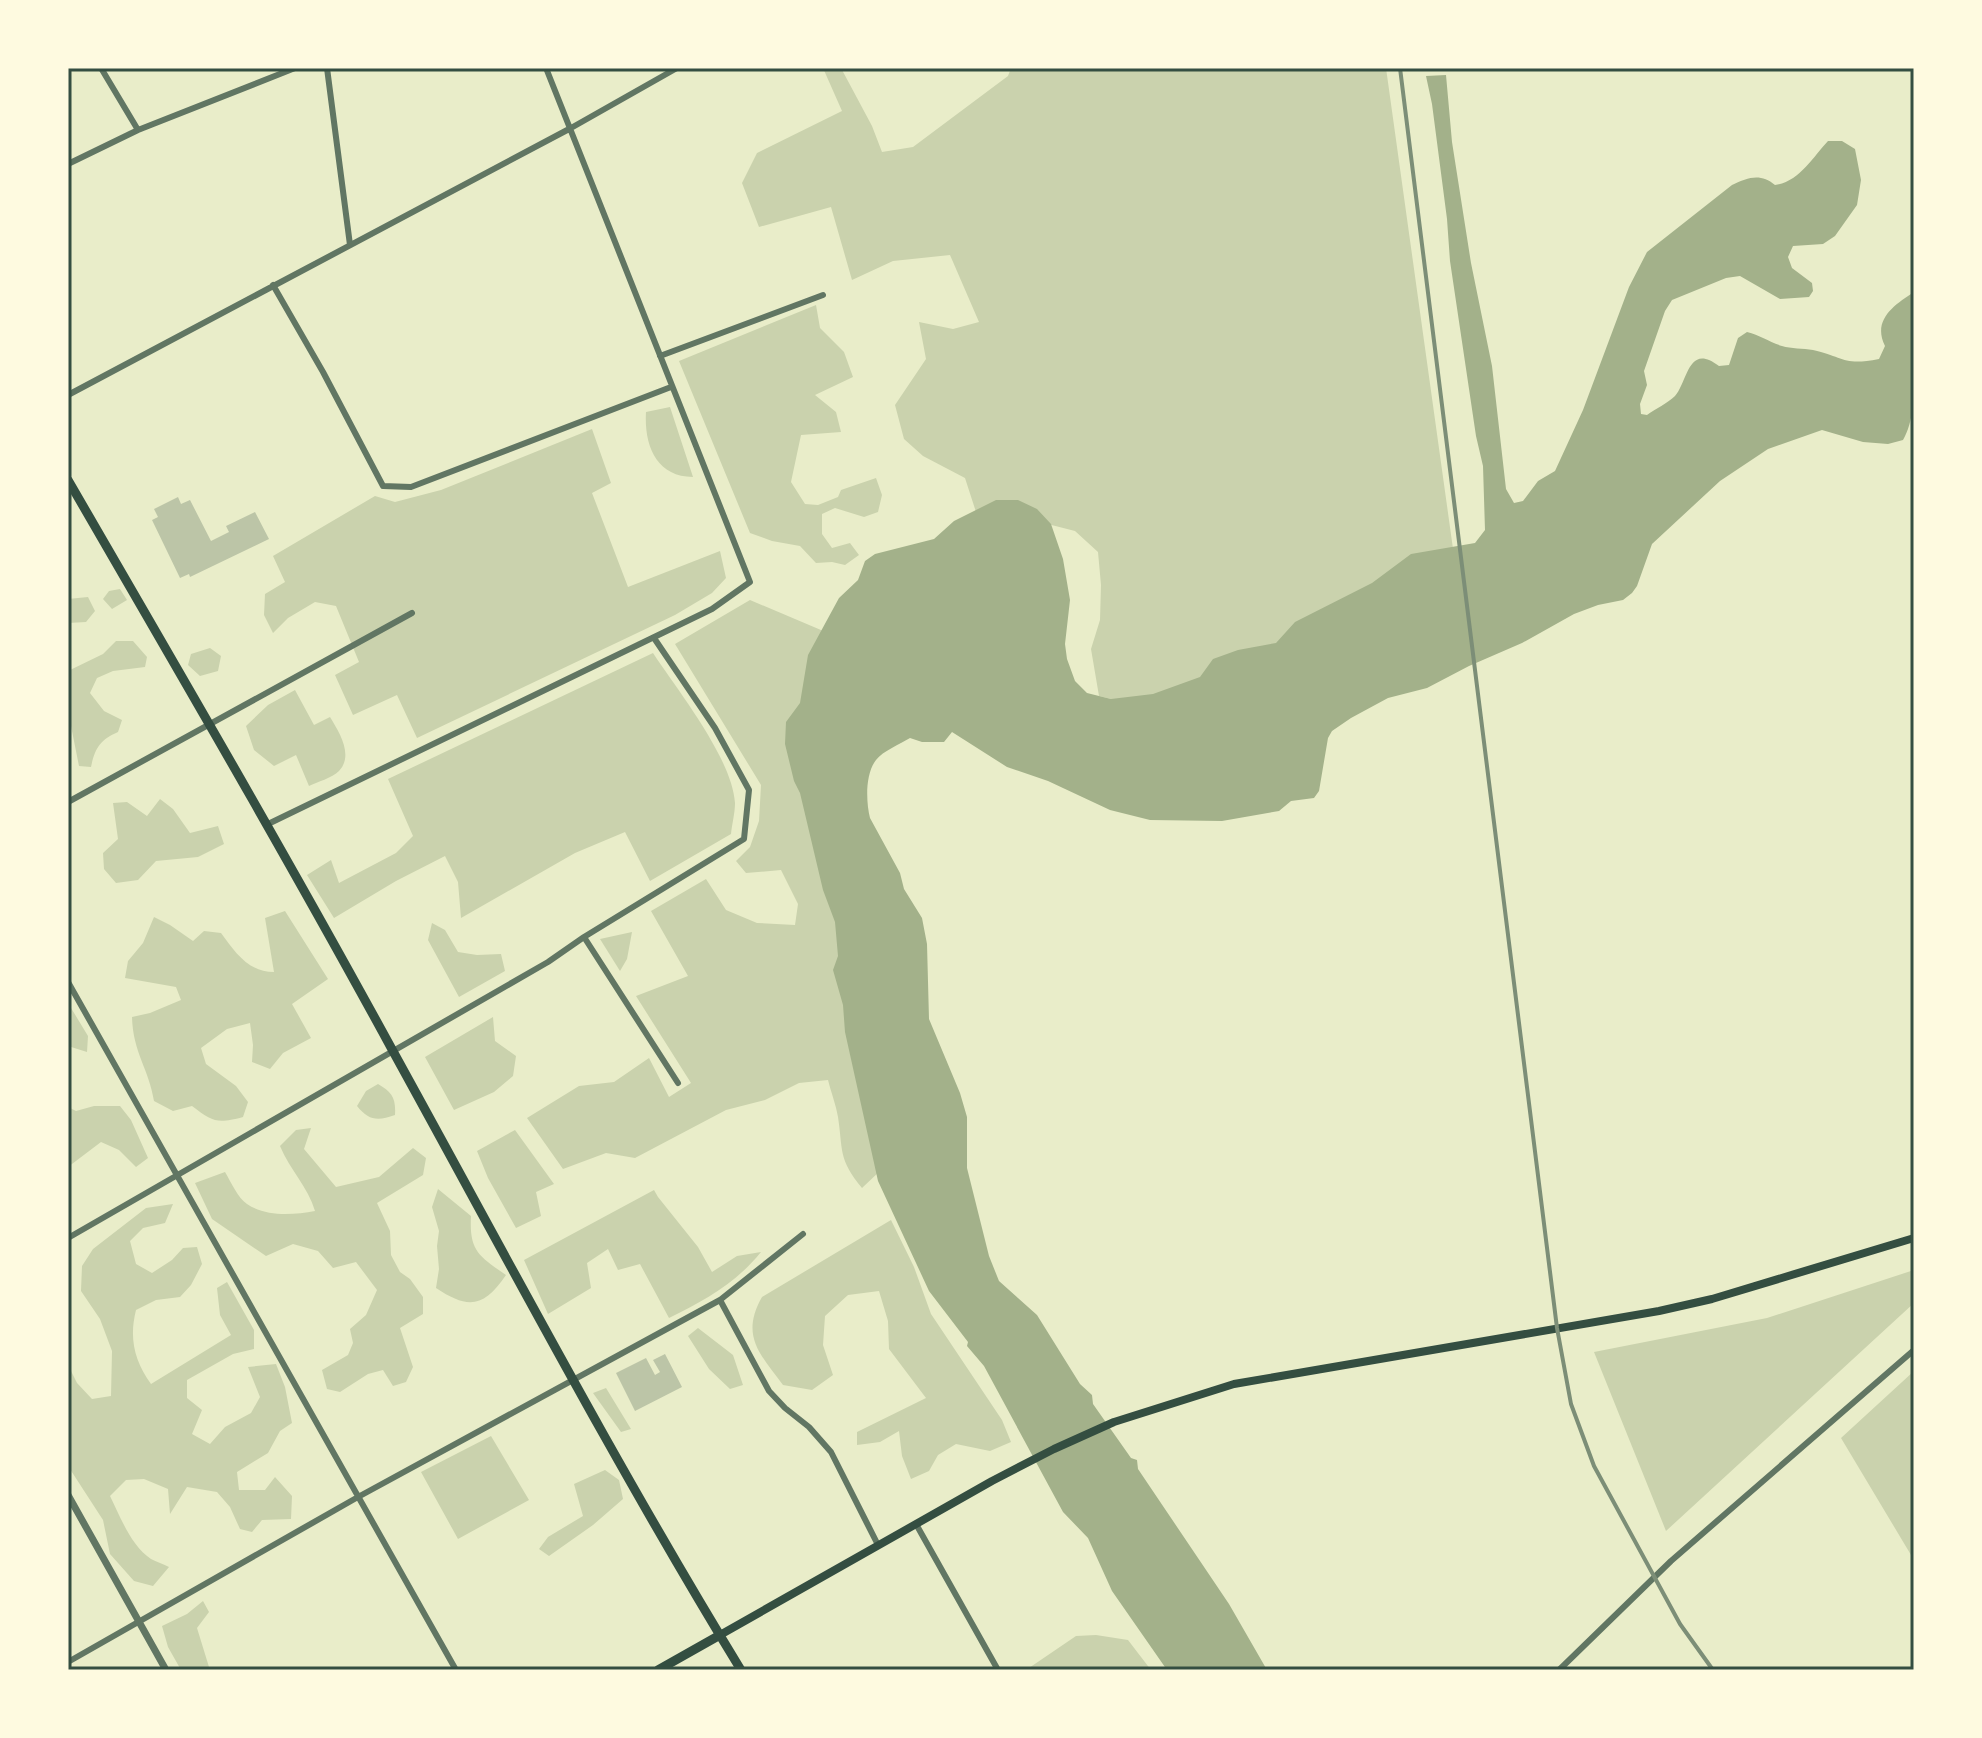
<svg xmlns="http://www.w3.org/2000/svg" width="1982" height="1738" font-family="Overpass,sans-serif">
<rect width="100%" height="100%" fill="#e9edc9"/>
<path fill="#cad2ad" d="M823 68H841L872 126 882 152 913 147 1008 76 1011 68H1386L1454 556 1371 602 1139 706 1099 696 1091 649 1100 620 1101 585 1098 552 1075 531 1028 519 976 512 965 478 923 456 904 439 895 405 926 359 919 322 953 329 979 322 950 255 893 261 852 280 831 207 759 227 742 183 757 153 842 111Z
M816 305 820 328 844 352 853 377 815 395 836 412 841 432 801 435 791 482 805 504 818 505 838 497 841 490 876 478 882 495 878 512 864 517 835 508 822 514V534L832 548 850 543 859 555 845 565 832 562 816 563 800 546 772 541 750 533 679 361Z
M670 407 693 477C656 477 644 445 646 412Z
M592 429 611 483 592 493 628 587 720 551 726 578 712 593 675 615 417 738 397 695 353 715 335 675 359 662 336 606 315 602 288 618 273 633 264 615 265 594 285 582 273 556 375 496 395 502 441 490Z
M120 589 127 600 112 609 103 599 109 591Z
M88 597 95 611 86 622 68 623V599Z
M750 600 828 633 881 1170 862 1188C838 1159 843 1150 838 1117 836 1105 831 1092 828 1080L799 1083 765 1100 726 1110 635 1158 606 1153 563 1169 527 1118 579 1086 614 1082 649 1058 669 1097 691 1083 636 996 688 976 651 911 706 879 726 910 757 923 795 925 798 904 781 870 746 873 736 861 750 847 759 821 761 785 675 644Z
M116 641H133L147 657 145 667 113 671 97 678 90 693 104 711 122 720 118 732C100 740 95 748 91 767L79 766 71 726H68V671L103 654Z
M210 648 221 656 218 671 200 676 188 665 191 654Z
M653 653C678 691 732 758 735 803 735 813 732 824 731 834L650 881 625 832 575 853 461 918 458 882 445 856 396 881 334 918 307 875 331 860 339 883 396 853 413 836 388 779Z
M295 690 314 725 330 717C339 732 354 755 339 771 332 778 317 782 309 786L296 755 274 766 254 750 246 726 268 705Z
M160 799 173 809 190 833 218 826 224 844 198 857 156 861 138 880 116 883 104 869 103 853 118 839 113 803 127 802 147 816Z
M285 911 328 979 292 1004 311 1038 283 1053 270 1069 252 1062 253 1045 250 1023 227 1029 201 1048 206 1064 236 1086 248 1102 243 1117C217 1124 213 1122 192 1106L173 1111 154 1101C149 1069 133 1053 132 1017L150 1013 181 1000 176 987 125 978 128 961 143 943 154 917 170 925 193 941 204 931 221 933C235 952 248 972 274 972L265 918Z
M432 923 445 930 458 952 477 955 501 954 505 971 459 997 428 940Z
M632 932 627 959 620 971 600 939Z
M68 1003 88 1036 87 1052 68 1046Z
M493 1017 495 1041 516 1056 513 1076 494 1092 454 1110 425 1057Z
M378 1084C392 1092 396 1098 395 1115 378 1121 369 1121 357 1106L366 1091Z
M94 1106H120L131 1120 148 1158 136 1167 119 1150 101 1142 68 1167V1107L76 1111Z
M311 1128 304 1149 336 1187 379 1177 413 1148 426 1158 423 1175 377 1203 390 1231 391 1255 400 1272 410 1279 423 1297V1314L400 1328 413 1367 406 1382 393 1386 383 1370 368 1374 340 1392 327 1389 322 1370 348 1355 353 1343 350 1329 366 1315 377 1290 356 1262 333 1268 318 1251 293 1244 266 1256 212 1219 195 1183 225 1172C231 1182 238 1198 247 1204 266 1217 293 1215 315 1211 308 1187 290 1170 280 1146L296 1130Z
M515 1130 554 1184 536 1192 541 1216 516 1228 488 1178 477 1151Z
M438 1189 471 1216C469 1251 479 1256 506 1275 484 1307 469 1310 436 1288L439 1269 437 1246 439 1231 432 1207Z
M654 1190 658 1197 698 1247 712 1272 737 1256 761 1252C735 1284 705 1300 669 1318L640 1264 618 1270 608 1249 587 1263 591 1288 548 1314 524 1260Z
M173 1204 165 1223 143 1228 130 1241 136 1264 152 1273 172 1260 183 1248 197 1247 202 1264 191 1285 180 1297 156 1300 136 1310C129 1338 134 1360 151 1384L231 1335 220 1315 217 1288 227 1282 254 1330V1349L233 1354 187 1380V1398L202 1410 192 1434 210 1444 225 1427 251 1413 260 1397 248 1367 276 1364 285 1387 292 1423 280 1431 268 1453 237 1472 239 1490H265L275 1477 292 1496 291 1519 262 1520 252 1532 240 1529 230 1507 217 1492 187 1487 170 1514 168 1489 144 1479 126 1480 110 1496C120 1516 131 1546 151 1559 156 1562 164 1564 169 1567L153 1586 134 1581 110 1554 103 1520 68 1466V1365L77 1383 92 1399 111 1396 112 1351 100 1319 81 1291 82 1266 93 1249 146 1208Z
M891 1220 914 1267 931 1314 1002 1420 1011 1442 990 1451 956 1444 938 1455 929 1471 911 1479 902 1456 899 1431 880 1442 857 1445V1432L926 1398 889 1349 888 1321 879 1291 848 1295 825 1316 823 1345 833 1375 812 1390 783 1385C760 1354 740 1336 762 1297Z
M1914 1270V1303L1666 1531 1594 1352 1767 1318Z
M698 1328 733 1355 743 1385 730 1389 709 1369 688 1336Z
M1914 1371V1560L1841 1438Z
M606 1388 631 1429 621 1432 593 1393Z
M491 1436 529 1500 458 1539 421 1472Z
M605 1470 619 1480 623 1499 593 1525 549 1556 539 1549 548 1537 583 1516 574 1484Z
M203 1601 209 1612 197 1628 209 1667 207 1670H181L168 1647 162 1626 187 1614Z
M1096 1635 1128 1640 1151 1670H1026L1076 1636Z"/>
<path fill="#a3b18a" d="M1446 75 1452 142 1471 263 1492 366 1506 489 1514 503 1523 501 1538 481 1555 471 1583 410 1629 287 1647 252 1732 185C1748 177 1761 173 1775 185 1799 182 1813 157 1828 141H1842L1855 149 1861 180 1857 205 1835 236 1823 244 1793 246 1788 257 1792 268 1812 283 1813 291 1809 297 1780 299 1740 276 1726 278 1672 300 1665 311 1644 371 1647 385 1640 404 1641 414 1647 415C1655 409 1668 403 1675 396 1688 381 1688 342 1719 366L1729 365 1738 338 1747 332C1760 335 1769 342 1782 346 1791 349 1803 348 1813 350 1844 357 1843 366 1879 359L1885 346C1872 320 1894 305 1914 292 1914 331 1922 409 1903 440L1888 444 1863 442 1822 430 1768 449 1720 481 1652 544 1637 586 1632 593 1623 600 1598 605 1574 614 1522 643 1469 666 1427 688 1388 698 1351 718 1332 731 1328 738 1319 791 1314 798 1291 801 1279 811 1222 821 1150 820 1110 810 1048 781 1007 767 952 732 944 742H922L910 738C900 744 883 751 876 760 865 774 866 802 870 818L900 873 904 889 922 918 927 944 929 1019 960 1093 967 1117V1168L989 1256 999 1281 1037 1315 1080 1384 1092 1395 1093 1404 1131 1458 1137 1460 1138 1469 1229 1604 1267 1670H1167L1112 1591 1088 1538 1063 1512 984 1366 967 1346 968 1342 929 1291 878 1181 845 1032 843 1005 833 970 838 956 835 922 823 890 800 793 794 781 785 744 786 722 800 703 808 655 839 598 858 580 865 561 875 554 934 539 954 521 996 500H1018L1037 509 1051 524 1063 559 1070 600 1065 644 1067 659 1075 681 1087 693 1111 699 1153 694 1200 677 1213 659 1238 650 1276 643 1295 622 1372 583 1411 554 1475 543 1485 530 1483 466 1476 436 1450 261 1447 219 1432 104 1426 76Z"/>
<path fill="#bcc5a7" d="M178 497 181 504 190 500 211 541 229 532 226 526 255 512 269 539 190 577 189 574 180 578 152 520 158 517 154 509Z
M665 1354 682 1387 635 1411 616 1373 646 1358 655 1375 660 1372 653 1360Z"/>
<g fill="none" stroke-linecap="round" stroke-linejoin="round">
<path stroke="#617663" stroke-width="6" d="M101 68 138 130
M327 68 350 245
M68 164 138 130 295 68
M273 285 323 372 383 486 411 487 671 387
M660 356 823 295
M68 395 571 128 677 68
M68 802 412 613
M266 825 712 609 750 582 546 68
M584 937 678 1083
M68 982 456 1670
M68 1238 548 962 584 937 744 839 749 790 715 728 654 638
M720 1300 769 1391 785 1408 809 1427 831 1452 878 1545
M916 1524 998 1670
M68 1662 358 1497 720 1300 803 1234
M1559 1670 1671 1561 1914 1350"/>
<path stroke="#617663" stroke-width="7" d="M68 1495 166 1670"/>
<path stroke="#344e41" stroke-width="8" d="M720 1635 992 1481 1054 1449 1114 1422 1234 1384 1659 1311 1712 1299 1914 1238"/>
<path stroke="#344e41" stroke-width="9" d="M68 480C178 670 289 860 394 1053 508 1260 618 1469 741 1670
M658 1670 720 1635"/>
<path stroke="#7c8e77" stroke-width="4" d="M1400 68 1557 1328 1571 1404 1594 1466 1680 1624 1713 1670"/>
</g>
<rect width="1982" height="1738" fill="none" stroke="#fefae0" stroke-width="140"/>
<rect x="70" y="70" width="1842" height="1598" fill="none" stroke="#344e41" stroke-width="3"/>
</svg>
